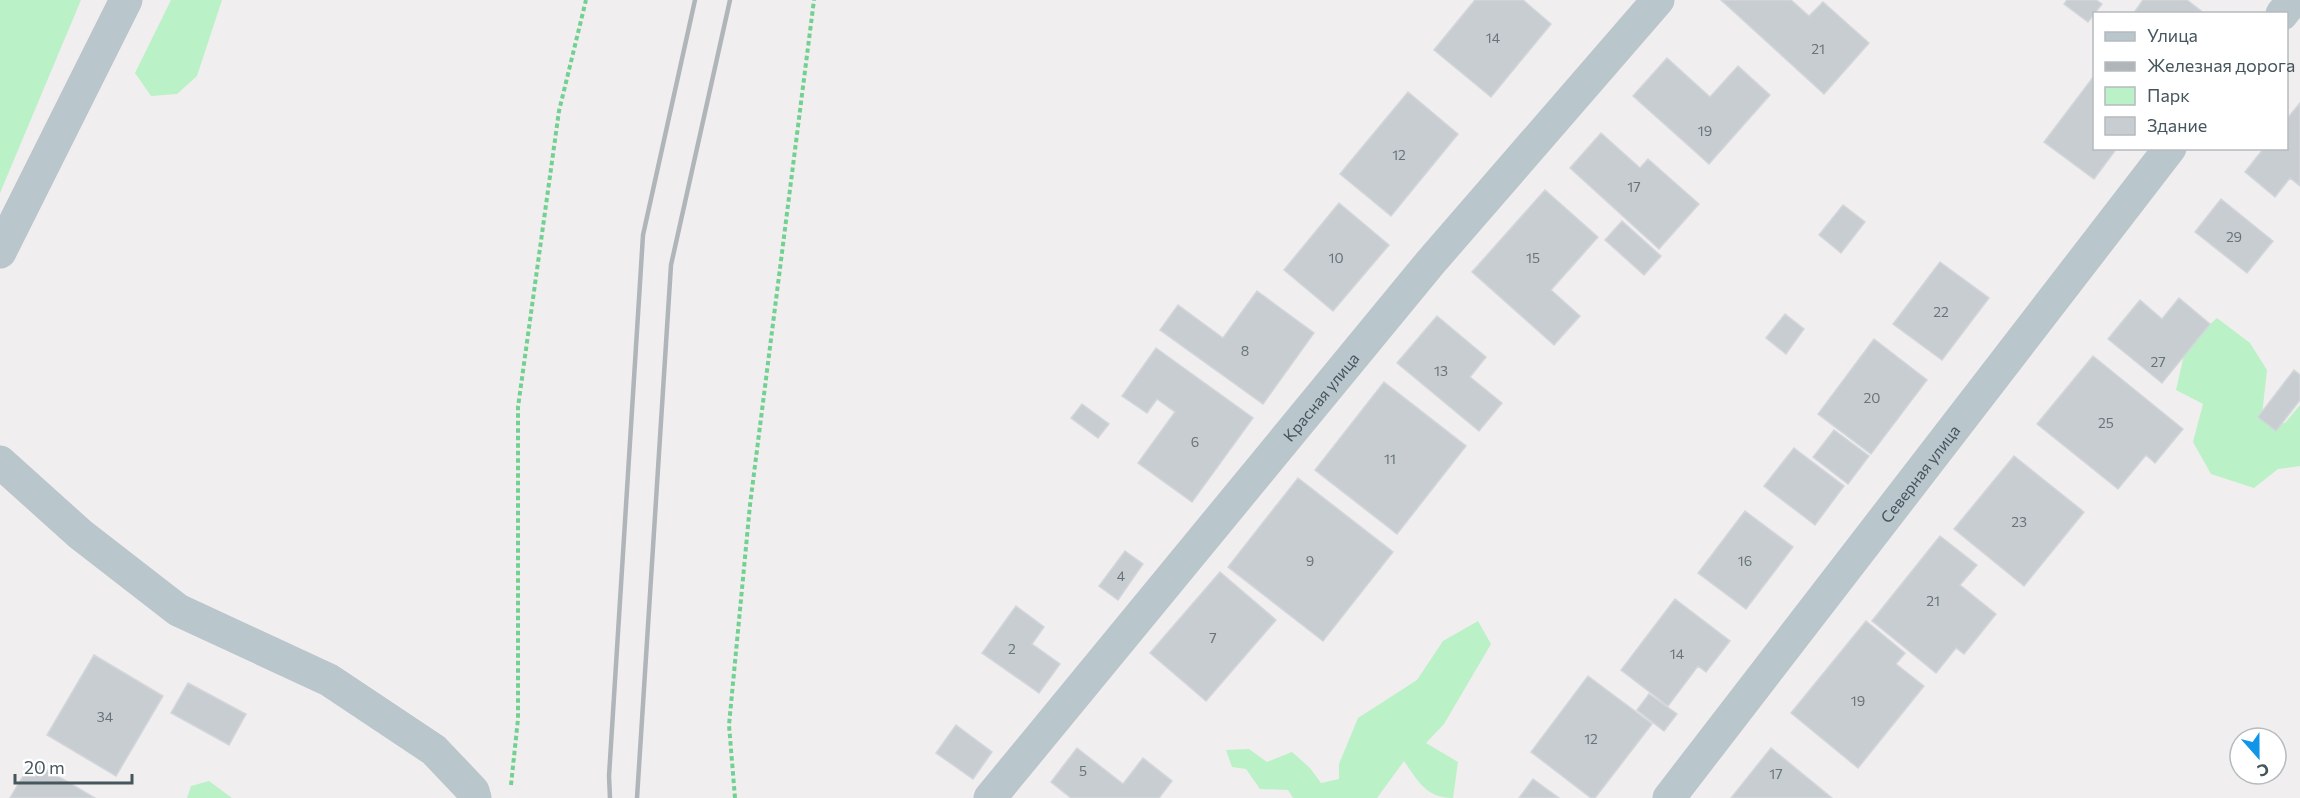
<svg xmlns="http://www.w3.org/2000/svg" width="2300" height="798" font-family="Commissioner,sans-serif">
<rect width="100%" height="100%" fill="#f1eeef"/>
<path fill="#bbf1c6" d="M0 0H81L0 193Z
M171 0H222L197 76 177 94 151 96 135 73Z
M2217 318 2250 343 2267 370 2262 415 2272 425 2285 423 2300 405V466L2278 469 2254 488 2211 474 2193 442 2203 404 2176 390 2186 346Z
M1478 621 1491 644 1444 724 1426 743 1458 762 1453 798C1426 798 1418 781 1404 761L1377 798H1293L1288 790 1260 789 1246 769 1232 767 1226 750 1249 749 1267 762 1292 752 1310 768 1321 783 1339 779V764L1358 718 1417 680 1443 641Z
M209 781 232 798H187L191 786Z"/>
<path fill="#c8cdd1" stroke="#d2d6da" stroke-width="1.5" d="M1475 0H1523L1551 24 1491 97 1434 50Z
M1721 0H1791L1809 16 1823 2 1869 43 1824 94Z
M2067 0H2096L2102 4 2088 22 2064 4Z
M2143 0H2187L2205 14H2133Z
M1667 58 1710 97 1738 66 1770 95 1709 164 1633 96Z
M2094 76V148H2117L2094 179 2044 142Z
M1408 92 1458 134 1391 216 1340 174Z
M2300 103V186L2290 178 2275 197 2245 172 2264 148H2286V120Z
M1601 133 1640 168 1648 159 1699 204 1659 249 1570 168Z
M1545 190 1598 237 1551 290 1580 316 1554 345 1472 272Z
M2221 199 2273 241 2247 273 2195 232Z
M1339 203 1389 245 1333 311 1284 270Z
M1843 205 1865 222 1841 253 1819 235Z
M1622 221 1661 256 1644 275 1605 240Z
M1940 262 1989 298 1942 360 1893 324Z
M1257 291 1314 333 1263 404 1160 330 1178 305 1223 338Z
M2179 298 2210 324 2162 383 2108 339 2140 300 2162 319Z
M1785 314 1804 329 1786 354 1766 338Z
M1437 316 1486 357 1470 377 1502 403 1479 431 1397 363Z
M1874 339 1927 380 1871 454 1818 414Z
M1156 348 1253 418 1192 502 1138 463 1175 412 1157 399 1147 413 1122 396Z
M2093 356 2183 429 2155 463 2146 455 2118 489 2037 424Z
M2294 370 2300 375V400L2276 431 2258 417Z
M1384 382 1466 446 1397 534 1315 470Z
M1082 404 1109 424 1098 438 1071 418Z
M1834 430 1869 456 1848 484 1813 457Z
M1794 448 1844 486 1815 525 1764 486Z
M2014 456 2084 512 2024 586 1954 529Z
M1298 478 1393 552 1323 641 1228 567Z
M1745 511 1793 547 1746 609 1698 573Z
M1940 536 1977 565 1960 585 1996 614 1964 654 1956 648 1936 673 1872 621Z
M1125 551 1143 564 1118 600 1099 586Z
M1220 572 1276 620 1206 701 1150 653Z
M1675 599 1730 641 1706 672 1698 666 1668 706 1621 670Z
M1016 606 1044 627 1032 644 1060 664 1039 693 982 653Z
M1866 621 1905 653 1896 664 1924 686 1858 768 1791 713Z
M94 655 163 696 116 776 47 735Z
M1588 676 1652 724 1595 798H1591L1531 752Z
M188 683 246 714 229 745 171 713Z
M1649 694 1677 714 1664 731 1637 710Z
M956 725 992 752 973 779 936 753Z
M1077 748 1123 784 1143 758 1172 781 1159 798H1071L1051 782Z
M1771 748 1832 798H1731Z
M32 761 95 798H10Z
M1533 779 1559 798H1519Z"/>
<g fill="none" stroke-linecap="round" stroke-linejoin="round">
<path stroke="#71d191" stroke-width="4" stroke-dasharray="4.5 3" stroke-linecap="butt" d="M511 785 518 719V407L559 111 586 0
M735 798 729 725 750 505 814 0"/>
<g stroke="#b9c6cc" stroke-width="33">
<path d="M2282 14 2293 0"/>
<path d="M0 252 126 0"/>
<path d="M0 462 80 534 178 610 329 680 434 750 473 791 475 798"/>
<path id="s1" d="M990 798 1430 263 1658 0"/>
<path id="s2" d="M1669 798 2170 148"/>
</g>
<path stroke="#b0b5b9" stroke-width="4.5" d="M610 798 609 776 643 235 695 0
M637 798 671 265 730 0"/>
</g>
<g text-anchor="middle" dominant-baseline="central" stroke-width="4.5" stroke-linejoin="round" paint-order="stroke">
<g font-size="14" fill="#66747a">
<text x="1493" y="37">14</text>
<text x="1818" y="48">21</text>
<text x="1705" y="130">19</text>
<text x="1399" y="154">12</text>
<text x="1634" y="186">17</text>
<text x="2234" y="236">29</text>
<text x="1336" y="257">10</text>
<text x="1533" y="257">15</text>
<text x="1941" y="311">22</text>
<text x="1245" y="350">8</text>
<text x="2158" y="361">27</text>
<text x="1441" y="370">13</text>
<text x="1872" y="397">20</text>
<text x="2106" y="422">25</text>
<text x="1195" y="441">6</text>
<text x="1390" y="458">11</text>
<text x="2019" y="521">23</text>
<text x="1310" y="560">9</text>
<text x="1745" y="560">16</text>
<text x="1121" y="575">4</text>
<text x="1933" y="600">21</text>
<text x="1213" y="637">7</text>
<text x="1012" y="648">2</text>
<text x="1677" y="653">14</text>
<text x="1858" y="700">19</text>
<text x="105" y="716">34</text>
<text x="1591" y="738">12</text>
<text x="1083" y="770">5</text>
<text x="1776" y="773">17</text>
</g>
<g font-size="16" fill="#46565d" stroke="#fff">
<text stroke="none"><textPath href="#s1" startOffset="520">Красная улица</textPath></text>
<text stroke="none"><textPath href="#s2" startOffset="410">Северная улица</textPath></text>
</g>
</g>
<rect x="2093" y="12" width="195" height="138" fill="#ffffff" stroke="#b5bbbe" stroke-width="1.5"/>
<rect x="2105" y="32" width="30" height="9" fill="#b9c6cc" stroke="#b5bbbe" stroke-width="1.5"/>
<text x="2147" y="42" font-size="18" fill="#46565d">Улица</text>
<rect x="2105" y="62" width="30" height="9" fill="#b0b5b9" stroke="#b5bbbe" stroke-width="1.5"/>
<text x="2147" y="72" font-size="18" fill="#46565d">Железная дорога</text>
<rect x="2105" y="87" width="30" height="18" fill="#bbf1c6" stroke="#b5bbbe" stroke-width="1.5"/>
<text x="2147" y="102" font-size="18" fill="#46565d">Парк</text>
<rect x="2105" y="117" width="30" height="18" fill="#c8cdd1" stroke="#b5bbbe" stroke-width="1.5"/>
<text x="2147" y="132" font-size="18" fill="#46565d">Здание</text>
<g transform="translate(2258 756) rotate(159)"><circle r="28" fill="#ffffff" stroke="#b5bbbe" stroke-width="1.5"/>
<path d="M0-4.5L10 22L0 15L-10 22Z" fill="#1195e9"/>
<text y="-9" font-size="16" font-weight="bold" text-anchor="middle" fill="#46565d">С</text>
</g>
<path d="M15 774v9h117v-9" fill="none" stroke="#46565d" stroke-width="3"/>
<text x="24" y="774" font-size="18" fill="#46565d" stroke="#ffffff" stroke-width="4.5" paint-order="stroke">20 m</text>
</svg>
